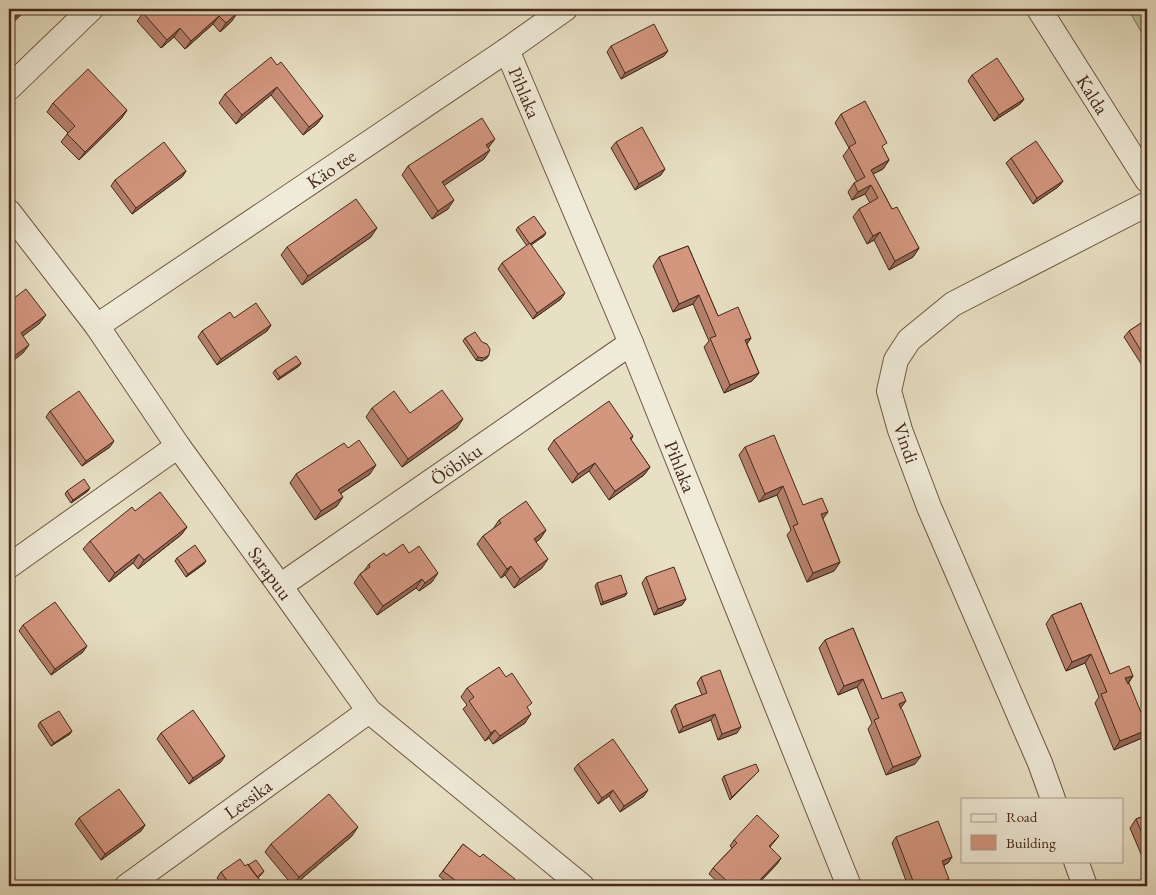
<svg xmlns="http://www.w3.org/2000/svg" width="1156" height="895" font-family="'EB Garamond',serif">
<rect width="100%" height="100%" fill="#e8e0c4"/>
<filter id="stains"><feTurbulence type="fractalNoise" baseFrequency=".004" numOctaves="4"/><feColorMatrix values="0 0 0 0 .2 0 0 0 0 .09 0 0 0 0 .02 0 0 0 .5 -.17"/></filter>
<radialGradient id="worn" r=".72"><stop offset=".6" stop-color="#630" stop-opacity="0"/><stop offset="1" stop-color="#630" stop-opacity=".3"/></radialGradient>
<path fill="#b6c294" stroke="#7e7556" d="M1128 9H1147V42Z"/>
<g fill="none" stroke-linecap="round" stroke-linejoin="round">
<defs>
<g id="street">
<path id="s1" d="M1039 9 1147 180"/>
<path id="s2" d="M507 50 631 343 849 886"/>
<path d="M9 88 91 9"/>
<path id="s3" d="M9 212 97 326 178 446 280 586 369 711 582 886"/>
<path id="s4" d="M97 326 507 50 565 9"/>
<path d="M9 566 178 446"/>
<path id="s5" d="M280 586 631 343"/>
<path d="M1053 799 1040 763 929 507 900 430 889 391 896 360 909 340 953 304 1147 204"/>
<path d="M1076 861 1085 886"/>
<path id="s6" d="M127 886 369 711"/>
</g>
</defs>
<use href="#street" stroke="#6e5644" stroke-width="26"/>
<use href="#street" stroke="#f0ebd9" stroke-width="24"/>
</g>
<path fill="#b5816d" stroke="#462819" d="M235 9 232 21 220 32 213 24 185 49 174 37 161 48 137 21 143 13Z
M611 46 664 56 621 79 607 52Z
M277 65 323 116 317 124 303 135 271 95 236 124 219 103 225 94Z
M972 75 1024 99 1020 104 994 121 968 81Z
M53 103 127 110 121 119 79 160 61 142 68 133 47 112Z
M841 114 883 149 889 160 883 169 873 174 892 209 919 248 913 257 889 270 874 240 867 244 853 217 859 209 870 203 865 194 852 200 848 192 854 183 857 182 843 156 849 148 835 123Z
M616 142 661 175 635 190 611 148Z
M489 147 484 159 444 185 448 209 432 219 402 175 408 166Z
M1011 158 1063 181 1058 187 1033 204 1006 163Z
M186 171 182 177 132 214 111 186 115 180Z
M518 227 544 236 531 245 561 299 533 319 498 269 502 263 527 246 516 230Z
M371 237 302 285 281 255 287 247Z
M688 246 718 316 751 338 747 344 759 373 752 381 724 393 704 347 709 341 693 304 673 312 653 266 659 257Z
M234 318 271 325 267 331 217 365 198 337 202 331Z
M1147 319V373L1124 337 1129 331Z
M465 338 487 358 482 361 476 360 463 341Z
M301 363 299 366 278 380 273 373 275 370Z
M372 408 410 413 457 428 402 467 366 417Z
M50 411 110 447 82 466 46 417Z
M633 436 631 440 650 467 644 475 609 500 589 471 572 483 548 449 554 440Z
M745 447 803 505 823 519 840 562 834 571 807 582 787 535 791 530 777 495 759 502 739 455Z
M348 448 370 474 340 494 337 506 315 520 290 483 296 474Z
M67 491H88L71 503 65 494Z
M135 511 187 527 181 535 138 569 133 563 109 582 83 549 90 541Z
M499 520 546 530 540 539 536 542 542 568 514 588 505 575 501 578 477 544 483 536 493 529Z
M386 556 432 582 419 591 416 588 377 615 354 583 360 574 364 571 369 564Z
M177 558 204 564 186 577 175 561Z
M646 577 686 599 682 605 654 615 642 583Z
M597 583 627 593 625 596 601 605 595 586Z
M1081 603 1110 674 1133 676 1128 684 1147 727V731L1142 738 1114 750 1095 703 1099 697 1085 663 1066 671 1046 624 1052 615Z
M23 625 83 652 51 675 19 631Z
M853 628 882 699 900 709 915 764 886 775 868 729 872 723 857 687 838 695 819 648 825 640Z
M701 677 737 733 718 740 711 720 679 733 671 711 675 705 702 695 697 683Z
M467 688 528 710 525 723 493 744 489 738 485 741 463 709 467 705 461 697Z
M40 722 70 734 51 746 38 726Z
M161 733 221 762 189 784 157 739Z
M578 764 644 796 620 812 609 796 598 804 574 769Z
M759 771 730 800 722 779 724 776Z
M1147 815V868L1130 828 1136 819Z
M79 818 145 825 141 831 101 860 75 824Z
M352 836 293 886 265 852 271 844Z
M779 836 770 847 781 858 777 864 756 886H722L709 874 713 868 732 848 730 846 734 840Z
M896 837 952 857 948 863 944 865 945 885 942 886H908L892 843Z
M463 844 510 886H452L439 876Z
M248 865 264 871 262 874 258 878 264 886H223L217 878 221 872Z"/>
<path fill="#946959" stroke="#462819" d="M25 9 20 16 9 26V23Z
M238 12 232 21 220 32 226 23Z
M219 16 213 24 185 49 191 41Z
M180 28 174 37 161 48 167 40Z
M668 51 664 56 621 79 625 73Z
M277 87 271 95 236 124 242 115Z
M1024 99 1020 104 994 121 999 115Z
M127 110 121 119 79 160 85 152Z
M323 116 317 124 303 135 309 127Z
M495 139 489 147 480 154 486 145Z
M490 150 484 159 436 191 442 182Z
M889 160 883 169 865 178 871 170Z
M665 169 661 175 635 190 639 184Z
M186 171 182 177 132 214 136 208Z
M1063 181 1058 187 1033 204 1037 198Z
M871 185 865 194 852 200 858 192Z
M454 200 448 209 432 219 438 211Z
M377 228 371 237 302 285 308 276Z
M880 232 874 240 867 244 873 236Z
M546 233 544 236 528 247 530 244Z
M919 248 913 257 889 270 895 261Z
M565 293 561 299 533 319 537 313Z
M699 295 693 304 673 312 679 304Z
M46 315 39 324 15 342 21 333Z
M271 325 267 331 217 365 221 359Z
M751 338 745 346V340Z
M29 345 23 353 9 364V360Z
M489 355 487 358 482 361 476 360 478 357Z
M301 363 299 366 278 380 280 377Z
M759 373 752 381 724 393 730 385Z
M463 419 457 428 402 467 408 459Z
M114 441 110 447 82 466 86 461Z
M595 463 589 471 572 483 578 474Z
M376 465 370 474 332 499 338 490Z
M650 467 644 475 609 500 615 491Z
M783 486 777 495 759 502 765 494Z
M90 488 88 491 71 503 73 500Z
M343 497 337 506 315 520 321 511Z
M828 512 822 520 821 514Z
M187 527 181 535 138 569 144 560Z
M546 530 540 539 528 547 534 539Z
M139 554 133 563 109 582 115 573Z
M548 559 542 568 514 588 520 579Z
M206 561 204 564 186 577 188 574Z
M840 562 834 571 807 582 813 573Z
M511 566 505 575 501 578 507 569Z
M438 573 432 582 419 591 425 583Z
M422 579 416 588 377 615 383 606Z
M627 593 625 596 601 605 603 602Z
M686 599 682 605 654 615 658 609Z
M87 646 83 652 51 675 55 669Z
M1091 654 1085 663 1066 671 1072 662Z
M1133 676 1127 684 1125 678Z
M863 679 857 687 838 695 844 686Z
M906 701 900 709 899 704Z
M531 714 525 723 493 744 500 736Z
M715 714 711 720 679 733 683 727Z
M741 727 737 733 718 740 722 734Z
M495 730 489 738 485 741 491 733Z
M1147 730 1142 738 1114 750 1120 741Z
M72 731 70 734 51 746 54 743Z
M225 756 221 762 189 784 193 778Z
M921 756 915 764 886 775 893 767Z
M759 771 730 800 732 797Z
M613 790 609 796 598 804 602 798Z
M648 790 644 796 620 812 624 806Z
M145 825 141 831 101 860 105 854Z
M358 827 352 836 293 886 299 877Z
M952 857 948 863 938 867 942 861Z
M781 858 777 864 756 886H754Z
M949 879 945 885 942 886H931Z"/>
<path fill="#d3967f" stroke="#462819" d="M9 9H24L9 23Z
M148 9H235L238 12 226 23 219 16 191 41 180 28 167 40 143 13Z
M654 24 668 51 625 73 611 46Z
M271 57 277 65 281 62 323 116 309 127 277 87 242 115 225 94Z
M997 58 1024 99 999 115 972 75Z
M88 69 127 110 85 152 67 134 75 126 53 103Z
M865 101 887 143 882 146 889 160 871 170 892 209 897 207 919 248 895 261 880 232 873 236 859 209 878 198 871 185 858 192 854 183 865 177 849 147 856 143 841 114Z
M482 118 495 139 486 145 490 150 442 182 454 200 438 211 408 166Z
M642 127 665 169 639 184 616 142Z
M1036 141 1063 181 1037 198 1011 158Z
M164 142 186 171 136 208 115 180Z
M356 199 377 228 308 276 287 247Z
M534 216 546 233 530 244 518 227Z
M530 243 565 293 537 313 502 263Z
M688 246 718 316 738 307 751 338 745 340 759 373 730 385 710 338 716 336 699 295 679 304 659 257Z
M26 289 46 315 21 333 29 345 9 360V302Z
M256 303 271 325 221 359 202 331 230 312 234 318Z
M1147 319V361L1129 331Z
M475 332 482 342 487 344 490 349 489 355 484 358 478 357 465 338Z
M296 356 301 363 280 377 275 370Z
M442 390 463 419 408 459 372 408 394 391 410 413Z
M79 391 114 441 86 461 50 411Z
M609 401 633 436 630 438 650 467 615 491 595 463 578 474 554 440Z
M774 435 803 505 822 498 828 512 821 514 840 562 813 573 793 526 798 524 783 486 765 494 745 447Z
M359 440 376 465 338 490 343 497 321 511 296 474 344 443 348 448Z
M84 479 90 488 73 500 67 491Z
M160 492 187 527 144 560 139 554 115 573 90 541 132 507 135 511Z
M526 501 546 530 534 539 548 559 520 579 511 566 507 569 483 536 501 523 499 520Z
M403 544 409 553 419 546 438 573 425 583 422 579 383 606 360 574 370 567 369 564 384 553 386 556Z
M195 545 206 561 188 574 177 558Z
M674 567 686 599 658 609 646 577Z
M621 575 627 593 603 602 597 583Z
M55 602 87 646 55 669 23 625Z
M1081 603 1110 674 1129 666 1133 676 1125 678 1128 684 1129 683 1147 727V730L1120 741 1101 694 1107 692 1091 654 1072 662 1052 615Z
M853 628 882 699 902 692 906 701 899 704 901 709H902L921 756 893 767 874 720 879 718 863 679 844 686 825 640Z
M499 667 506 677 512 673 532 703 527 707 531 714 500 736 495 730 491 733 469 701 474 697 467 688Z
M720 670 741 727 722 734 715 714 683 727 675 705 707 693 701 677Z
M193 710 225 756 193 778 161 733Z
M59 711 72 731 54 743 40 722Z
M613 739 648 790 624 806 613 790 602 798 578 764Z
M756 764 759 771 732 797 724 776Z
M119 789 145 825 105 854 79 818Z
M329 794 358 827 299 877 271 844Z
M757 815 779 836 769 846 781 858 754 886H732L713 868 737 843 734 840Z
M1147 815V845L1136 819Z
M938 821 952 857 942 861 949 879 931 886H915L896 837Z
M463 844 480 857 483 854 515 879 510 886H458L460 884 443 871Z
M240 859 245 866 248 864 264 886H231L221 872Z
M256 860 264 871 257 877 248 865Z"/>
<g text-anchor="middle" dominant-baseline="central" stroke-width="4" stroke-linejoin="round" paint-order="stroke">
<g font-size="19" fill="#462819" stroke="#f0ebd9">
<text stroke="none"><textPath href="#s2" startOffset="46">Pihlaka</textPath></text>
<text stroke="none"><textPath href="#s1" startOffset="101">Kalda</textPath></text>
<text stroke="none"><textPath href="#s4" startOffset="282">Käo tee</textPath></text>
<text transform="translate(906 443) rotate(71)">Vindi</text>
<text stroke="none"><textPath href="#s5" startOffset="214">Ööbiku</textPath></text>
<text stroke="none"><textPath href="#s2" startOffset="451">Pihlaka</textPath></text>
<text stroke="none"><textPath href="#s3" startOffset="446">Sarapuu</textPath></text>
<text stroke="none"><textPath href="#s6" startOffset="149">Leesika</textPath></text>
</g>
</g>
<rect width="1156" height="895" fill="none" stroke="#e8e0c4" stroke-width="30"/>
<rect x="10" y="10" width="1136" height="875" fill="none" stroke="#462819" stroke-width="2.5"/>
<rect x="15" y="15" width="1126" height="865" fill="none" stroke="#462819"/>
<rect x="961" y="798" width="162" height="65" fill="#f0ebd9" stroke="#ac9d8c"/>
<rect x="971" y="814" width="25" height="8" fill="#f0ebd9" stroke="#ac9d8c"/>
<text x="1006" y="822" font-size="15" fill="#462819">Road</text>
<rect x="971" y="835" width="25" height="15" fill="#d3967f" stroke="#ac9d8c"/>
<text x="1006" y="848" font-size="15" fill="#462819">Building</text>
<rect width="100%" height="100%" filter="url(#stains)"/>
<rect width="100%" height="100%" fill="url(#worn)"/>
</svg>
